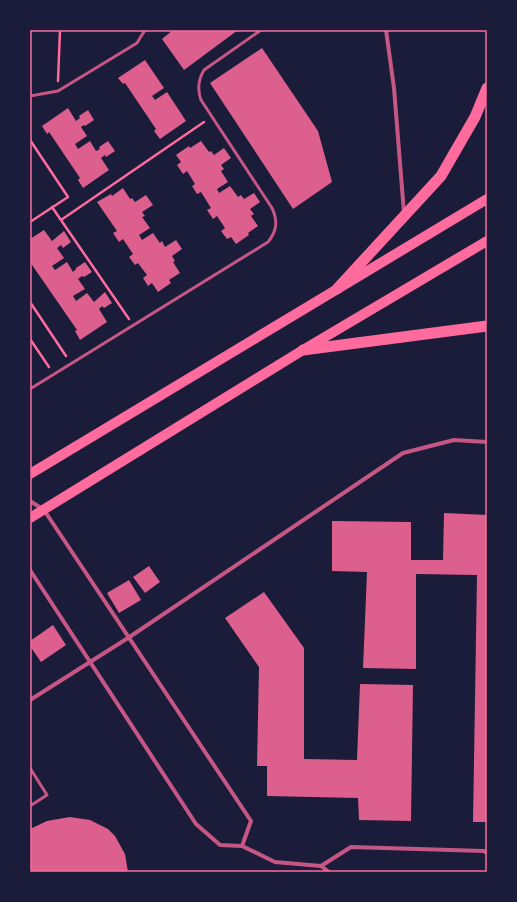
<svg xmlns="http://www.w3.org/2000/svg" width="517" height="902" font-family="'Noto Sans',sans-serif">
<rect width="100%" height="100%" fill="#1b1b3a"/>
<path fill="#dd5f8e" d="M173 30H238L184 70 162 39Z
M262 48 318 131 332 182 293 209 210 83Z
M145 60 164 88 152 96 155 100 167 92 186 121 160 139 154 131 156 129 125 83 123 84 118 78Z
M68 108 76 121 80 118 79 116 88 110 94 120 85 126 84 125 81 127 87 136 75 144 78 149 90 141 96 151 100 149 99 147 108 141 115 151 106 157 105 155 101 158 109 170 83 188 78 180 80 178 49 132 47 134 42 126Z
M201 141 209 152 211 151 214 155 224 148 231 158 221 165 224 169 221 171 228 182 217 189 219 193 230 186 238 197 241 195 244 199 254 193 260 202 250 209 254 214 251 216 258 226 248 233 249 235 236 244 231 237 227 239 221 231 225 228 217 216 213 219 207 210 211 208 201 192 197 194 192 186 195 184 187 171 183 174 177 165 181 162 176 155 189 146 190 148Z
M123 188 130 199 132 198 135 202 146 195 153 205 142 212 145 216 142 217 150 228 139 235 142 240 153 233 160 243 162 241 165 247 176 240 182 249 172 256 175 261 173 262 180 273 169 280 171 283 158 292 152 283 148 286 143 278 147 275 138 263 135 265 129 257 133 254 123 239 119 242 113 233 117 231 97 202 111 194 112 196Z
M44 230 52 241 64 231 71 242 63 248 61 245 57 248 64 258 52 266 55 270 67 262 73 272 76 269V268L85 262 92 272 84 277 82 276 78 279 85 289 73 296 76 301 87 293 94 302 105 292 112 303 104 308 102 306 99 309 107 322 80 340 75 331 77 330 30 262V239Z
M444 513 487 515V822H473L477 575 416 574V669L363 668 367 572 332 571V521L411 522V560H443Z
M149 566 160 582 145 593 133 577Z
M129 580 141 600 119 613 107 593Z
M264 592 304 648V759L357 760 360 684 413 685 411 821 359 820 358 798 267 796V766H257L259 667 225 618Z
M53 625 66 645 41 662 30 646V641Z
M70 817 90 820 108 829 115 836 125 854 128 872H30V829L47 821Z"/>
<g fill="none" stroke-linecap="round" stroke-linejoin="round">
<path stroke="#ff6b9d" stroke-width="2.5" d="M58 81 60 30
M30 140 68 197 30 222
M52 207 129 319
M61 220 204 122
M30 302 66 356
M30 339 49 367"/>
<path stroke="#c65784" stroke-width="3" d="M30 96 58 91 137 43 145 30
M30 389 268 242C277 231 278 221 272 208L201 100C197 89 198 80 204 70L261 30
M30 768 47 795 30 806"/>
<path stroke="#c65784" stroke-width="4" d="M386 30 394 88 404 213
M30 501 44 510 251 821 242 846
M30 570 196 824 220 845 242 846 275 862 321 866
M30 700 128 638 403 453 454 440 487 442
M321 866 351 847 484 851 487 853
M321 866 329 872"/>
<path stroke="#ff6b9d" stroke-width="10" d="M30 474 487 199
M30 518 303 350 487 241"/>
<path stroke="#ff6b9d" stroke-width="11" d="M337 289 441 176 475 117 487 88
M303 350 487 326"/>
</g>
<rect width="517" height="902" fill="none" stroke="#1b1b3a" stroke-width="62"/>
<rect x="31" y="31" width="455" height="840" fill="none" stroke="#ff6b9d" stroke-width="1.5"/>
</svg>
